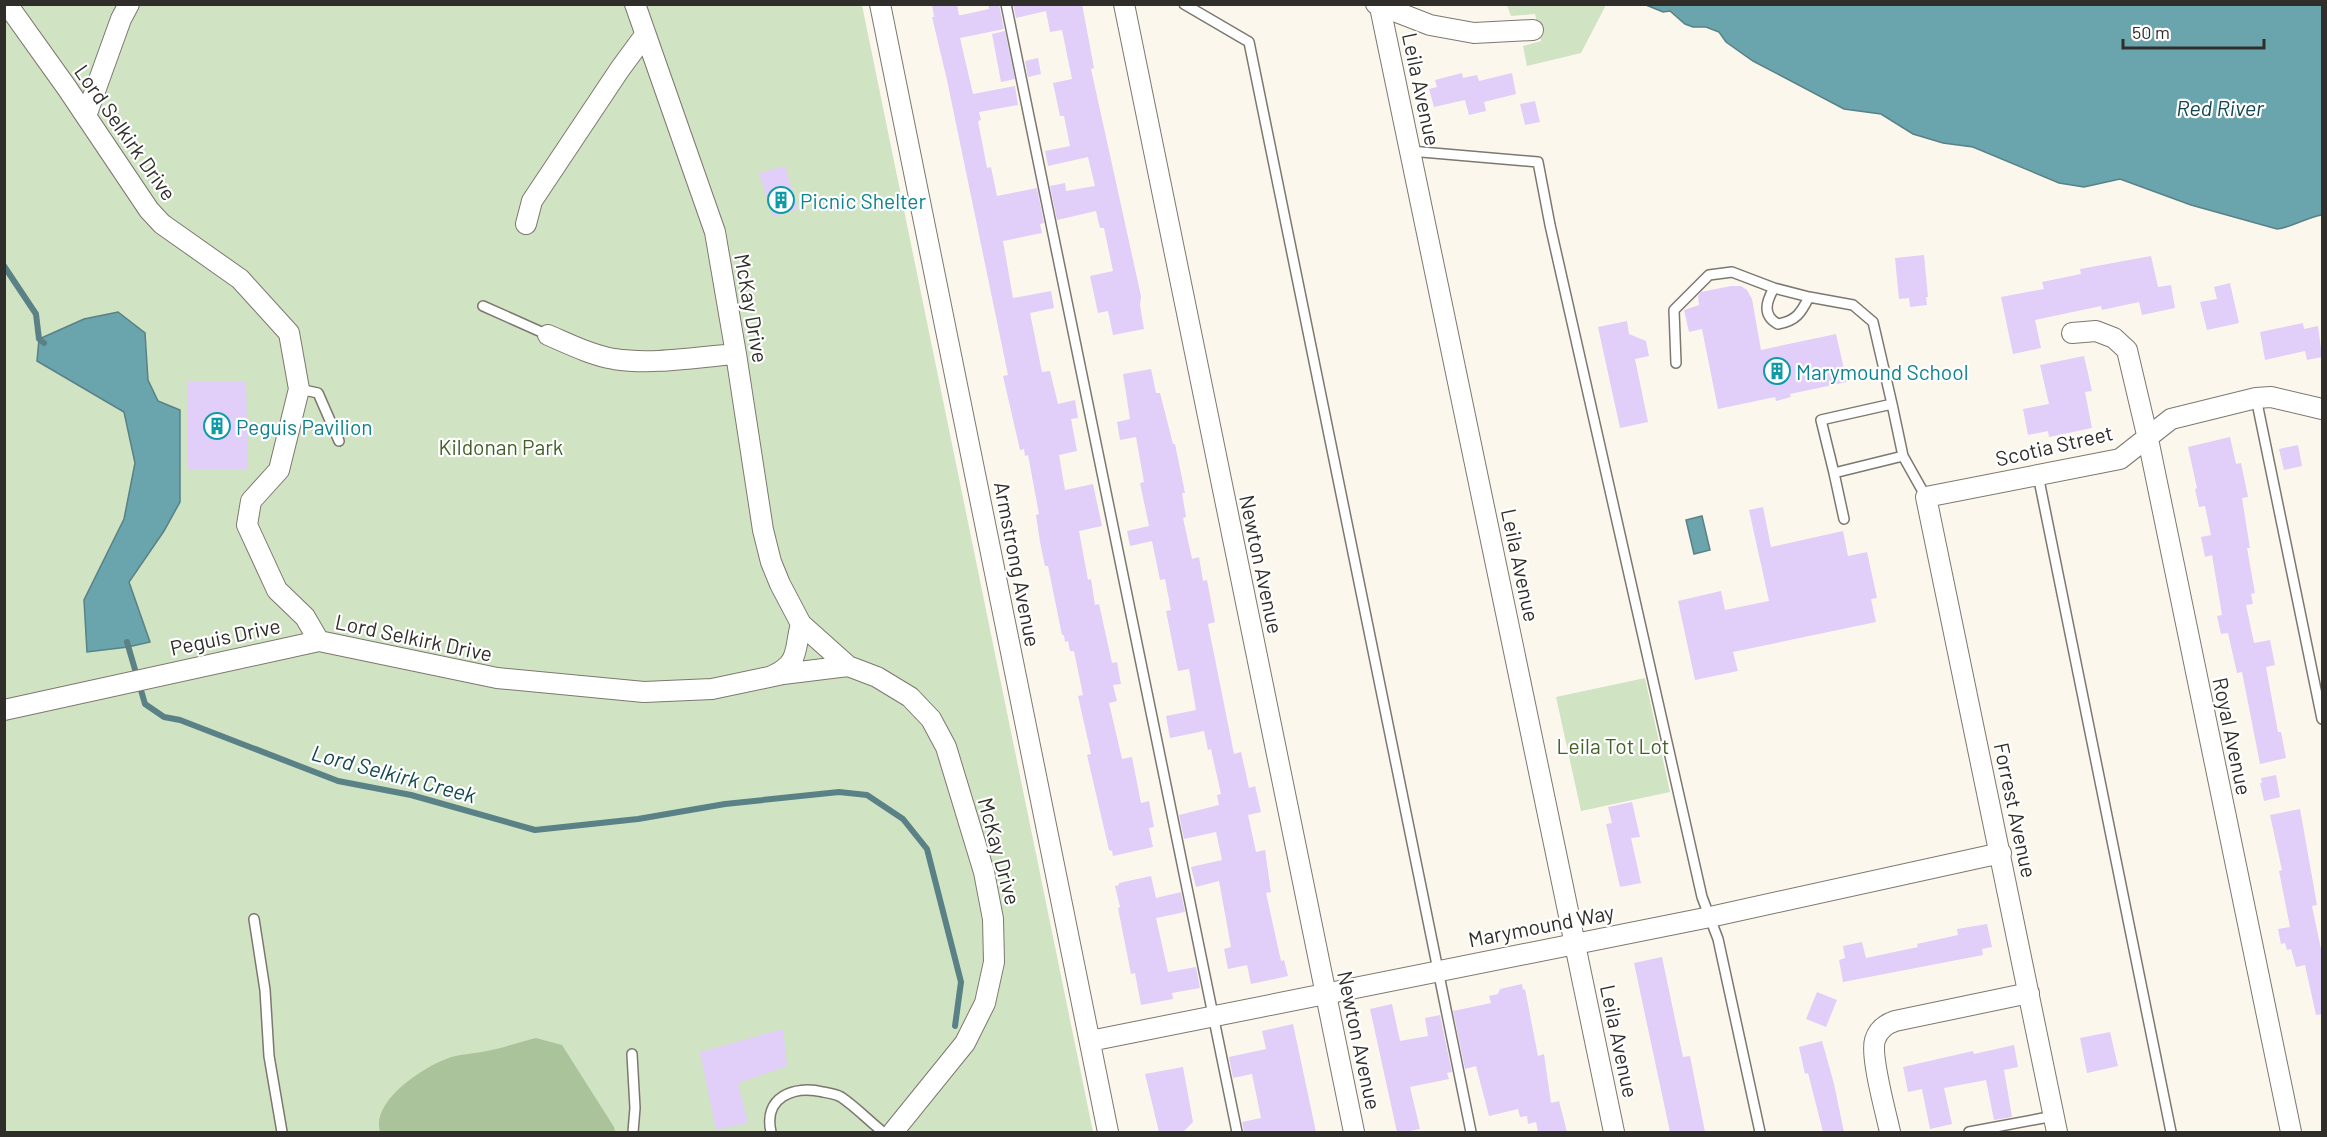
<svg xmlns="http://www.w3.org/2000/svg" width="2327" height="1137" font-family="Barlow,sans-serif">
<rect width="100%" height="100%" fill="#fcf7ed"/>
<path fill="#d0e3c3" d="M4 5H862L1093 1132H5Z
M1507 5H1606L1581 53 1527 66 1523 46 1541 41 1535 14 1511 16Z
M1645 678 1670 792 1581 811 1556 697Z"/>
<path fill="#abc39a" d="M536 1038 562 1045 614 1127 615 1132H380C371 1102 420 1069 446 1059 458 1054 474 1054 487 1051 503 1048 520 1042 536 1038Z"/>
<path fill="#6aa4ad" stroke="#598186" stroke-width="1.5" d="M1646 5H2322V215C2307 217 2293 227 2277 229L2191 205 2120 179 2084 187 2059 183 1973 147 1943 143 1913 134 1881 114 1844 109 1753 61 1726 42 1719 32 1706 27H1693L1685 24 1670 11 1663 12Z
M118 312 145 333 148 380 158 401 180 410V502L164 531 129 582 150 642 128 647 87 652 84 600 124 519 135 463 124 412 37 361 39 339 84 319Z
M1702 516 1710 550 1694 554 1686 520Z"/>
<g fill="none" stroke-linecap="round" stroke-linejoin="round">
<path stroke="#598186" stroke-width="6" d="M4 266 36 314 39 339 44 343
M127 642 145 704 164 717 180 720 338 781 411 795 535 830 638 819 725 804 839 792 867 795 903 819 927 849 961 982 955 1026"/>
</g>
<path fill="#e1cef9" d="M932 4H957L959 15H962L989 9 988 4H999L1004 29 960 38 973 94 1015 86 1018 105 979 112 981 120 978 121 987 168 991 167 997 196 1037 188 1044 223 1040 224 1042 233 1003 241 1013 298 1051 291 1054 308 1030 313 1042 372 1050 371 1058 404 1075 400 1078 418 1071 419 1077 451 1059 455 1065 490 1093 484 1102 526 1079 531 1088 580 1091 579 1095 605 1099 604 1112 663 1117 662 1121 684 1113 685 1117 701 1109 703 1122 759 1132 757 1141 803 1149 801 1154 827 1149 828 1153 847 1113 856 1112 851 1109 850 1087 755 1091 754 1078 696 1083 695 1074 651H1070L1068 641 1065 642 1064 635H1062L1048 566H1045L1040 542 1036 515 1039 514 1028 455 1025 456 1024 449 1020 450 1003 376 1008 375 947 80 932 17H934Z
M1013 4H1082L1094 68 1091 69 1141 296 1140 305 1144 329 1113 335 1108 311 1098 313 1090 276 1113 271 1104 228H1100L1096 211 1057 220 1050 186 1065 183 1066 191 1095 186 1088 157 1048 166 1045 151 1070 146 1064 116H1060L1053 83 1072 79 1062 30 1050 32 1046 11 1016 18Z
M1005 31 1015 79 1001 82 992 34Z
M1038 58 1041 74 1028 77 1025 61Z
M1462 73 1463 78 1477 75 1479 81 1512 73 1516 94 1484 102 1486 111 1469 115 1465 100 1434 107 1429 89 1437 87 1435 80Z
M1535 101 1540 122 1525 125 1520 104Z
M785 166 798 209 773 217 759 173Z
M1924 255 1928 297H1926L1927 305 1910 307 1909 298 1899 299 1895 258Z
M2151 256 2158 287 2171 285 2175 308 2142 315 2139 302 2102 310 2101 306 2035 320 2041 348 2013 354 2001 297 2044 289 2042 282 2081 274 2080 269Z
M2230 283 2239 323 2207 330 2200 302 2217 299 2214 287Z
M1731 286H1741L1747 290 1752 299 1761 350 1836 334 1847 382 1790 394 1791 397 1776 401 1775 397 1718 409 1702 329 1689 332 1684 310 1699 305 1698 296 1701 292Z
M1627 321 1629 334 1646 341 1649 356 1635 359 1648 422 1620 428 1598 327Z
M2303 323 2304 329 2318 326 2322 357 2307 360 2305 351 2265 360 2260 332Z
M2084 356 2092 391 2085 392 2092 428 2049 437 2048 431 2028 435 2023 409 2049 404 2040 365Z
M1151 369 1156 393H1160L1173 444H1175L1185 493H1182L1186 517 1183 518 1192 559 1199 557 1203 581 1207 580 1215 622 1208 624 1234 754 1241 752 1249 788 1255 786 1261 812 1248 815 1256 852 1265 850 1271 892 1266 893 1281 961 1284 960 1288 976 1251 984 1247 965 1228 969 1224 949 1231 947 1219 881 1196 887 1191 867 1222 860 1216 832 1184 839 1179 815 1219 805 1217 795 1221 794 1211 749 1208 750 1204 731 1170 738 1166 716 1196 710 1189 669 1178 671 1166 611 1171 610 1165 579 1160 580 1152 541 1130 546 1127 531 1149 526 1140 483 1144 482 1136 437 1120 440 1117 422 1130 419 1123 374Z
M187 382H246L248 469H188Z
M2230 437 2236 464 2241 463 2248 497 2242 498 2250 548H2247L2255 593 2251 594 2253 604 2246 605 2254 643 2270 640 2275 665 2266 667 2278 732H2281L2286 758 2260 764 2242 672 2237 673 2228 633 2221 634 2217 616 2222 615 2212 555 2205 557 2201 537 2211 535 2205 506 2199 507 2195 489 2197 488 2188 447Z
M2298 445 2302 466 2284 470 2279 449Z
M1763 507 1771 547 1843 531 1848 556 1867 552 1877 598 1871 599 1876 622 1733 652 1738 671 1695 680 1678 601 1721 591 1725 610 1769 601 1749 510Z
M2276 775 2280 797 2264 801 2260 783H2262L2261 778Z
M1632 802 1640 837 1631 838 1641 883 1620 887 1606 824 1612 823 1608 807Z
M2300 809 2317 905 2312 906 2322 954V1014L2316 1015 2305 965 2296 967 2291 949 2287 950 2285 943 2281 944 2278 929 2290 927 2279 871 2282 870 2270 815Z
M1151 876 1156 898 1181 892 1185 912 1156 918 1168 972 1196 967 1200 988 1172 993 1173 999 1141 1005 1135 973 1131 974 1118 908 1120 907 1115 886 1119 885V883Z
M1987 924 1992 947 1982 949 1983 955 1843 982 1839 960 1845 958 1843 946 1862 942 1866 958 1918 947 1917 944 1958 935 1957 929Z
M1662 957 1683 1057 1690 1056 1705 1132H1670L1634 963Z
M1522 984 1523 990 1525 989 1538 1056 1544 1054 1551 1103 1559 1101 1567 1132H1538L1536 1122 1528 1124 1527 1116 1520 1117 1518 1109 1489 1116 1476 1066 1465 1069 1453 1011 1491 1003 1489 996 1498 994 1500 989Z
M1817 992 1837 1000 1826 1027 1806 1019Z
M1392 1004 1400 1041 1428 1036 1425 1018 1440 1015 1452 1072 1447 1073 1449 1079 1410 1087 1420 1129 1405 1132H1397L1370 1009Z
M1293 1024 1316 1132H1244L1242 1122 1261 1118 1252 1074 1233 1078 1229 1057 1266 1049 1262 1031Z
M783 1029 787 1066 738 1083 748 1123 716 1130 700 1052Z
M2110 1032 2118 1066 2087 1073 2080 1038Z
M1822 1041 1834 1084 1844 1132H1823L1808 1073 1805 1074 1799 1047Z
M2014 1045 2018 1067 2004 1070 2012 1117 1994 1120 1986 1080 1944 1088 1952 1124 1930 1129 1922 1089 1908 1092 1903 1067 1973 1051 1974 1054Z
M1183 1067 1193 1122 1183 1132H1159L1145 1074Z"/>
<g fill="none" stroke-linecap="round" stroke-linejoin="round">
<defs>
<path id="service" d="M1006 4 1237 1132
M1184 4 1249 42 1471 1132
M1410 151 1538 162 1550 225 1702 897 1718 939 1760 1132
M1774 288C1766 302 1762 315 1778 324 1796 321 1801 313 1809 297
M483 306 548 335
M1676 363 1674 310 1709 275 1732 272 1774 288 1809 297 1853 305 1873 322 1892 404
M299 389 318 393 339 441
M2256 398 2322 719
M1903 456 1892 404 1821 420 1834 473 1903 456 1926 497
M1834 473 1844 519
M2038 475 2171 1132
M254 919 265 990 269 1056 282 1132
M632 1054 635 1108 633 1132
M771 1132C763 1097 794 1085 823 1092 829 1093 836 1094 841 1097 856 1107 869 1121 883 1132
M1969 1132 2054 1116"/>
<path id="minor" d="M7 4 67 88 149 210 162 224 240 279 289 333 299 389 279 470 251 501 247 525 277 590 305 617 319 641
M635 4 715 232 736 354 763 530 771 562 780 584 801 624 848 666 877 677 910 697 931 719 946 747 984 872 993 919 994 962 985 1003 965 1043 893 1132
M880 4 1108 1132
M1124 4 1354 1132
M1376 4 1430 25 1474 33 1533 30
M1380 7 1614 1132
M86 116 121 19 129 4
M526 224 532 201 620 69 645 35
M2072 333 2096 331 2114 338 2127 350 2148 439 2291 1132
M548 335C569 344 591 355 614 359 654 365 696 357 736 354
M772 676C801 663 794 648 801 624
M4 710 319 641 497 678 644 692 712 689 783 674 848 666
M1090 1041 1710 917 2001 853
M1890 1132C1886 1113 1870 1056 1875 1040 1878 1030 1886 1024 1895 1021L2029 993
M2057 1132 1926 497 2120 459 2171 419 2256 398 2271 397 2322 409"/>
</defs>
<use href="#service" stroke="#7d786f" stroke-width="12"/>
<use href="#minor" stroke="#7d786f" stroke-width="22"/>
<use href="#service" stroke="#fff" stroke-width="9"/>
<use href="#minor" stroke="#fff" stroke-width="20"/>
</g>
<defs>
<symbol id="building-ring" viewBox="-11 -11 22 22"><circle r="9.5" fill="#fff" stroke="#0f9aa8" stroke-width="1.5"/><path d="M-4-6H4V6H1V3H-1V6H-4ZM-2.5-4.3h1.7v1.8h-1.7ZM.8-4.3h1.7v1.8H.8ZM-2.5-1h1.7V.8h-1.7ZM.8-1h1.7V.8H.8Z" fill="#0f9aa8"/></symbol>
</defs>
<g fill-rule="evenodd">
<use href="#building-ring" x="766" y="185" width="30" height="30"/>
<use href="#building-ring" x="1762" y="356" width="30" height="30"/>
<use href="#building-ring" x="202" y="411" width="30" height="30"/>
</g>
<g text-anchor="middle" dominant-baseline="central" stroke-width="4.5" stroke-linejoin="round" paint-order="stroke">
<g font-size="21" fill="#302e2a" stroke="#fff">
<text transform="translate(1422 89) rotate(78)">Leila Avenue</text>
<text transform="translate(126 132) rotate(55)">Lord Selkirk Drive</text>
<text transform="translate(752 308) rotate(80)">McKay Drive</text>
<text transform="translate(2054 445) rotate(-13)">Scotia Street</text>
<text transform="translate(1018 564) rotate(79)">Armstrong Avenue</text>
<text transform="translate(1262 564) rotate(78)">Newton Avenue</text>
<text transform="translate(1521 565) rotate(78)">Leila Avenue</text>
<text transform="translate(225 636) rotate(-12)">Peguis Drive</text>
<text transform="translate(414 637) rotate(12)">Lord Selkirk Drive</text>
<text transform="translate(2233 736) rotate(78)">Royal Avenue</text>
<text transform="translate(2016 810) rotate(78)">Forrest Avenue</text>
<text transform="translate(1000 851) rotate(75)">McKay Drive</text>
<text transform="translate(1541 925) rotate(-11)">Marymound Way</text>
<text transform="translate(1360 1040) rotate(78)">Newton Avenue</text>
<text transform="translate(1620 1041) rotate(78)">Leila Avenue</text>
</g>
<g font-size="21" fill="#0d838f" stroke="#fff" text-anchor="start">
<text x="800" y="200">Picnic Shelter</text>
<text x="1796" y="371">Marymound School</text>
<text x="236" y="426">Peguis Pavilion</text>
</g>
<g font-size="21" fill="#426027" stroke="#fff">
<text x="501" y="446">Kildonan Park</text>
<text x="1613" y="745">Leila Tot Lot</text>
</g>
<g font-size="22" font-style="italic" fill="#13484f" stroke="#fff">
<text x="2220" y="107">Red River</text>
<text transform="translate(394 773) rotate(15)">Lord Selkirk Creek</text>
</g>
</g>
<rect width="2327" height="1137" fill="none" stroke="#302e2a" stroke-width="12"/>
<path d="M2123 39v9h141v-9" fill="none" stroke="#302e2a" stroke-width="3"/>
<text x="2132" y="39" font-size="18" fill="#302e2a" stroke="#ffffff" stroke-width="4.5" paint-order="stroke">50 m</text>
</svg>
